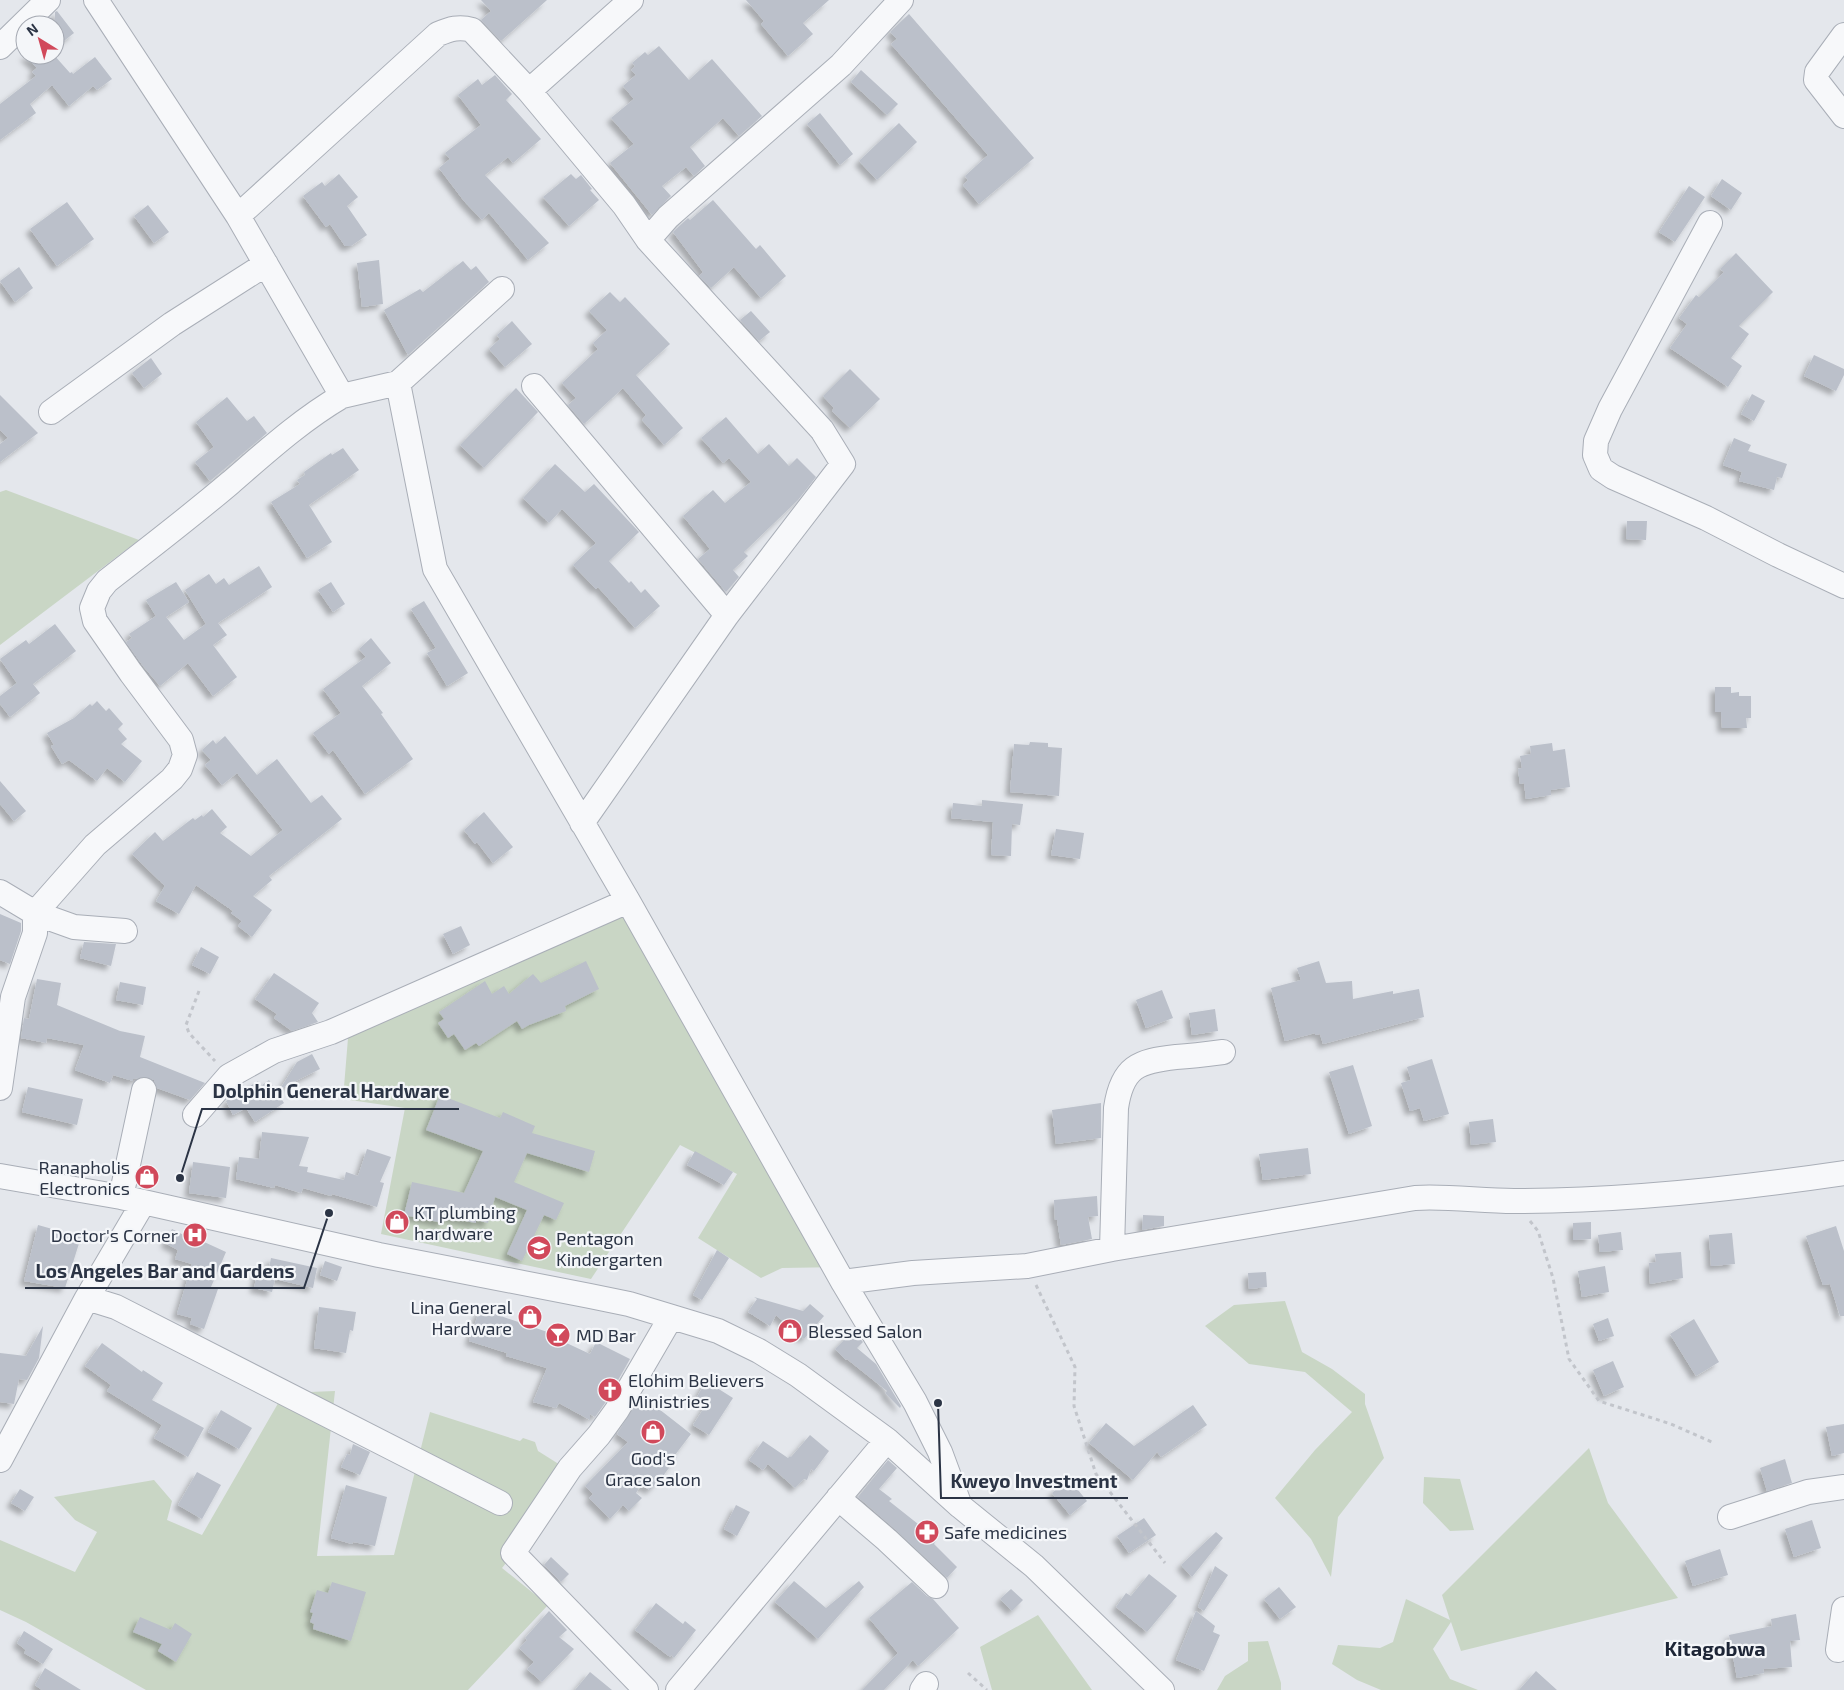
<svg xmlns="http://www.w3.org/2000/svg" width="1844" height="1690" font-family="'Exo 2',sans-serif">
<defs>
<filter id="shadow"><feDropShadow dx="-4.5" dy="4.5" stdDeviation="2.5" flood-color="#0004"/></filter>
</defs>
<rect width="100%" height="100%" fill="#e4e7ec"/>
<path fill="#c9d6c5" d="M6 490 139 540 0 645V492Z
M634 904 842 1267 782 1268 761 1278 698 1238 737 1174 680 1145 591 1279 381 1234 405 1108 343 1099 349 1026Z
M1285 1301 1302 1352 1332 1369 1365 1394V1404L1384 1458 1338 1517 1331 1577 1311 1539 1275 1498 1315 1450 1352 1412 1305 1372 1249 1364 1205 1326 1234 1305Z
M335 1391 317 1556 394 1555 430 1412 520 1441 523 1438 535 1442 538 1451 565 1468 535 1527 502 1568 548 1605 468 1690H146L26 1622 0 1610V1540L75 1572 97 1532 75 1520 54 1497 154 1480 172 1501 167 1520 202 1535 284 1393Z
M1589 1448 1608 1503 1678 1598 1461 1651 1451 1622 1433 1649 1450 1679 1478 1690H1381L1357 1680 1332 1664 1338 1645 1380 1648 1393 1642 1406 1599 1450 1620 1442 1595Z
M1424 1477 1460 1479 1474 1530 1450 1531 1423 1503Z
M1038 1615 1092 1690H992L980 1647Z
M1268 1641 1281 1683V1690H1217L1225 1676 1248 1661V1642Z"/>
<path fill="#bbc0ca" filter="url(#shadow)" d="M481 0H547L501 41 481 20 491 11Z
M746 0H829L803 23 813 34 788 56 761 24 764 21Z
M57 11 74 33 55 48V12Z
M909 14 1034 158 979 204 963 185 968 180 965 176 988 155 891 44 897 39 890 32Z
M659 46 689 80 712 59 762 116 739 136 723 118 690 147 705 166 694 176 686 167 662 186 671 196 652 215 610 163 634 144 611 118 634 99 623 86 636 75 631 70 635 66 632 63 645 52 648 55Z
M24 55H54L70 73 72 72 73 74 95 57 112 79 97 90 93 86 69 106 52 85 30 104 36 113 0 140V104L36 76 32 72 37 68Z
M861 70 898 104 887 115 851 82Z
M495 75 512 94 506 100 541 139 513 163 508 157 485 175 549 243 528 260 489 213 482 220 464 201 439 168 450 159 445 153 481 125 458 95 478 79 482 85Z
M820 113 853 154 840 165 807 124Z
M899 123 917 142 877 180 859 161Z
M339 174 358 197 347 206 367 235 351 246H345L330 224 326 227 303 196 322 182 325 186Z
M571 174 576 179 581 175 592 189 590 190 599 200 569 226 543 197Z
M1722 179 1742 193 1731 210 1711 196Z
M1689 186 1705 197 1675 242 1659 232Z
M713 200 756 249 760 245 786 276 761 298 734 267 711 288 699 276 703 272 673 232 688 218 690 220Z
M67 202 94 239 57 266 30 229Z
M148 205 169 232 154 243 134 216Z
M1736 253 1773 292 1739 326 1749 334 1731 358 1742 366 1728 387 1670 348 1687 324 1679 318 1696 295 1699 297 1724 272 1720 269Z
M379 260 383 304 362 307 357 263Z
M463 261 471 270 476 266 489 282 408 355 384 310 420 289 423 292Z
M19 267 33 288 15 302 0 281Z
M610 292 620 302 625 297 670 344 636 375 683 428 664 445 642 420 646 415 623 388 584 424 568 405 576 398 562 383 598 349 593 343 607 330 589 311Z
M751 311 770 332 759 341 740 320Z
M512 321 532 344 505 367 489 349 500 339 497 335Z
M1814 355 1844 369V375L1836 391 1804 376Z
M151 358 162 374 144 388 132 373Z
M850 369 880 399 850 428 832 411 834 408 823 396Z
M516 388 538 412 484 468 460 445Z
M1752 394 1765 401 1754 421 1741 414Z
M0 395 38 433 0 462V444L8 438 0 430Z
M227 397 247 421 254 416 267 433 210 481 195 462 214 447 196 422Z
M726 417 758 454 769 444 789 466 797 458 816 477 798 500 744 552 748 556 733 570 739 577 726 592 698 559 710 549 683 516 713 490 725 503 751 482 729 458 723 463 701 438Z
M1734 438 1751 445 1748 451 1787 464 1782 478 1777 477 1774 490 1739 481 1742 472 1723 465Z
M343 448 359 470 309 505 332 542 307 558 271 502 300 484 297 480 305 475 304 472 331 453 332 455Z
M555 464 585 492 594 484 639 532 609 561 629 583 631 581 641 593 645 589 660 606 635 628 598 587 596 589 573 565 596 543 562 509 549 523 523 498Z
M1627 521H1647L1646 540 1626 539Z
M259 566 272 587 218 623 227 635 213 645 237 677 213 696 188 663 160 686 143 666 126 642 132 638 129 634 156 616 146 600 176 582 189 602 166 617 184 640 206 624 185 590 209 574 216 584 224 578 229 585Z
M331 582 345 604 333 612 318 590Z
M424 601 468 673 447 686 427 653 436 648 411 609Z
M55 624 76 651 33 684 40 693 10 717 0 704V696L17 683 0 659 26 640 29 644Z
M371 638 391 663 362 686 383 713 381 714 413 759 365 794 333 750 329 754 313 733 341 713 323 689 366 657 359 649Z
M1715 687H1731V693L1739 692V696H1751V718H1746L1747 728H1722L1721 712H1715Z
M97 701 106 711 109 708 123 724 118 729 127 739 121 744 142 761 125 782 107 768 97 781 69 760 62 764 51 746 54 745 47 733 74 718 90 704 92 706Z
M225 736 257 775 277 759 311 803 322 795 342 819 269 876 272 880 253 896 272 910 252 937 238 926 242 921 231 913 233 911 196 885 179 914 156 901 165 886 132 854 155 832 163 841 193 818 195 820 202 815 203 817 212 809 227 827 220 833 251 856 283 830 237 773 222 785 205 765 211 760 202 750 213 740 216 744Z
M1030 742 1048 743V747L1062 748 1059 796 1010 792 1014 744 1029 745Z
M1552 743 1553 751 1565 749 1570 787 1551 790V795L1526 799 1524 783 1520 784 1518 769 1522 768 1520 756 1531 754 1530 746Z
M0 781 26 811 14 821 0 804Z
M982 800 1023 804 1020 825 1012 824 1011 856 991 855 993 822 951 818 953 803 982 806Z
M484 812 513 847 493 863 477 842 475 844 464 830Z
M1056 829 1084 833 1080 859 1051 855Z
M0 914 21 923V931L10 964 0 960Z
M461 926 470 945 453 954 443 934Z
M84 942 116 944 111 966 80 958Z
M201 947 219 957 210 974 192 965Z
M586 961 599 989 565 1006 566 1011 529 1025 522 1029 517 1021 479 1046 476 1043 465 1050 454 1034 448 1038 438 1023 444 1019 439 1012 485 981 492 994 504 986 509 994 533 974 541 983Z
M1319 961 1326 983 1352 981 1353 999 1393 991V994L1419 989 1424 1017 1323 1044 1320 1034 1315 1035V1033L1285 1041 1271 988 1301 980 1297 968Z
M274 973 319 1003 312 1013 318 1022 292 1031 274 1018 277 1014 255 999Z
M37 979 61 983 57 1005 120 1031 145 1036 140 1057 205 1083 190 1100 157 1088 154 1080 146 1077 133 1079V1081L113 1075 110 1083 75 1070 84 1045 47 1038 46 1043 21 1038 24 1018 29 1019Z
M120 982 146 987 143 1005 116 1000Z
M1162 990 1173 1018 1146 1028 1136 1000Z
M1215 1009 1218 1031 1192 1035 1189 1013Z
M312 1054 320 1069 280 1089 297 1062Z
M1432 1059 1449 1114 1424 1121 1420 1108 1410 1111 1401 1083 1411 1080 1407 1067Z
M1353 1065 1372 1126 1349 1134 1329 1072Z
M269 1080 284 1103 255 1122 246 1108 233 1115 226 1101 258 1081 261 1086Z
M28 1087 83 1099 77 1125 22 1112Z
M440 1095 500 1118 503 1112 535 1126 532 1133 595 1151 589 1172 527 1153 514 1182 564 1203 556 1220 544 1215 522 1261 507 1254 527 1210 495 1197 488 1223 476 1220V1223L444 1217 443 1223 404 1215 412 1182 464 1193 483 1151 426 1130Z
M1101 1103V1138L1056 1144 1052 1110Z
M1493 1119 1496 1142 1471 1145 1469 1122Z
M262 1132 309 1137 299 1166 308 1167 307 1172 344 1180 346 1172 358 1176 367 1149 391 1157 380 1182 384 1183 377 1207 332 1194 331 1196 303 1188 301 1193 275 1185 274 1188 236 1179 239 1157 259 1159Z
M1308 1148 1311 1174 1263 1180 1259 1154Z
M695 1151 733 1172 724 1185 687 1165Z
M193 1162 230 1167 226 1198 189 1193Z
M1097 1196 1098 1216 1088 1217 1092 1239 1061 1245 1057 1220H1055L1054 1200Z
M1143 1215 1164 1216V1226L1142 1230Z
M1591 1222V1239L1573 1240V1223Z
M38 1225 81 1237 65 1288 24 1281Z
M1836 1226 1844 1251V1316H1840L1830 1284 1823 1285 1806 1236Z
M172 1229 201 1244 202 1241 226 1252 211 1287 218 1289 204 1329 190 1324 192 1318 177 1314 192 1264 175 1259 178 1250 165 1243Z
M1621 1232 1623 1250 1600 1252 1598 1235Z
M1732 1233 1735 1264 1711 1266 1709 1235Z
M717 1250 729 1258 702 1300 693 1295Z
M1681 1252 1683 1278 1650 1284 1649 1263 1656 1262 1655 1254Z
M271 1258 317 1268 313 1288 275 1279 272 1292 254 1288 259 1266 269 1268Z
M325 1261 342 1267 337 1281 320 1275Z
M1605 1266 1609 1292 1582 1297 1578 1271Z
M1266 1272 1267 1287 1249 1289 1248 1273Z
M754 1297 803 1311 810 1304 824 1316 804 1339 776 1315 770 1326 748 1312 757 1299Z
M319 1307 356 1312 353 1331 350 1330 346 1353 314 1348Z
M480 1309 559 1336 558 1339 590 1354 596 1342 630 1359 605 1403 595 1417 590 1414V1420L559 1403 556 1408 533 1402 547 1368 506 1356 507 1353 469 1341Z
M1608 1318 1614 1336 1599 1341 1593 1324Z
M1694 1319 1719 1362 1696 1376 1670 1334Z
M43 1326 39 1358 27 1380 19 1379 14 1404 0 1402V1353L26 1356Z
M853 1331 863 1342 857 1348 876 1364 901 1406 900 1408 885 1393 887 1391 847 1359 846 1360 835 1349Z
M102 1343 142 1372 143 1370 163 1383 152 1400 204 1428 188 1457 154 1438 162 1425 107 1391 111 1385 85 1366Z
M1613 1361 1624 1387 1604 1396 1593 1370Z
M706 1381 733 1398 709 1435 693 1425 707 1403 697 1397Z
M641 1395 691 1434 675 1455 677 1457 663 1476 650 1490 641 1485 636 1493 642 1498 629 1511 623 1505 610 1519 589 1498 593 1494 585 1486 628 1442 617 1434Z
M1193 1405 1207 1425 1161 1457 1157 1452 1133 1480 1089 1443 1106 1423 1134 1446Z
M221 1410 252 1428 239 1449 208 1432Z
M1844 1424V1453L1832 1456 1826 1427Z
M810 1435 829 1451 814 1471 811 1469 807 1480 804 1479 795 1488 768 1464 763 1470 749 1460 763 1441 788 1458 790 1456 791 1457Z
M353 1444 370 1452 360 1475 341 1467 347 1454 350 1455Z
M1785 1459 1792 1483 1767 1491 1760 1468Z
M888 1460 897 1468 879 1489 892 1499 889 1501 937 1539 934 1544 957 1567 947 1578 896 1530 858 1497Z
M197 1472 221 1485 202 1519 178 1505Z
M1069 1479 1087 1501 1070 1515 1052 1493Z
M346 1485 387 1497 375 1546 353 1542 352 1544 331 1538Z
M20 1489 34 1497 25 1511 11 1503Z
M736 1505 750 1512 737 1536 724 1529Z
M1144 1518 1156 1535 1129 1553 1117 1536Z
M1812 1520 1821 1548 1794 1557 1785 1529Z
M1216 1532 1223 1538 1192 1577 1181 1565Z
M1720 1549 1728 1575 1693 1586 1685 1561Z
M551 1557 569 1574 561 1582 544 1565Z
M1215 1566 1228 1575 1204 1611 1198 1607Z
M1149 1574 1177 1596 1147 1632 1116 1607 1126 1593 1131 1596Z
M794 1581 826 1608 859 1581 864 1587 818 1639 775 1602Z
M332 1582 366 1592 351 1641 313 1629 314 1624 310 1622 313 1613 310 1612 317 1590 328 1593Z
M912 1582 927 1596 933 1599 959 1628 918 1666 913 1660 884 1690H862L898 1653 869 1618Z
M1279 1587 1296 1607 1280 1619 1264 1599Z
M1011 1589 1023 1600 1012 1611 1000 1599Z
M656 1603 683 1624 685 1621 696 1630 674 1658 671 1655 670 1657 635 1630Z
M549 1611 567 1630 559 1637 574 1649 542 1682 527 1669 534 1662 519 1648 527 1640 525 1638Z
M1196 1611 1215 1626 1213 1632 1220 1635 1204 1671 1176 1660Z
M1796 1614 1800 1640 1790 1641 1792 1667 1763 1669 1764 1673 1737 1678 1729 1635 1772 1626 1771 1619Z
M140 1617 171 1630 175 1623 192 1634 176 1662 158 1651 162 1644 133 1632Z
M24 1631 53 1649 43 1664 24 1653 26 1650 17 1643Z
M45 1668 81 1690H42L35 1685Z
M1536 1671 1557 1690H1519Z
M590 1672 612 1690H575Z"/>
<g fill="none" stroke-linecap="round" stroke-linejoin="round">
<defs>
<path id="minor" d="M96 0 238 216 342 396 398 383 435 569 628 901 843 1282 915 1402 940 1452 960 1506
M1844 35 1817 72 1816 80 1844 116
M0 47 48 0
M529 91 631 0
M238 216 438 34C450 29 459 26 472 30L529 91 624 205 648 240 822 430 843 464 727 615 582 823
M1710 223 1610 409 1596 441 1595 455 1601 469 1613 477 1706 518 1778 555 1844 586
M648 240 668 217 841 65 901 0
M398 383 502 289
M534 386 727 615
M51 412 172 324 266 264
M0 892 35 913V933L13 997 0 1088
M125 931 74 927 35 913 95 845 172 779 180 769 185 755 181 740 131 673 95 621 92 608 99 591 107 581C148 549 190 517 230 483 266 452 301 420 342 396
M195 1115 229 1076 274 1051 331 1032 628 901
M0 1176 121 1197 379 1255 590 1296 629 1304 718 1331 759 1351 798 1375 887 1440 960 1506 1034 1566 1162 1690
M121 1197 144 1090
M1112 1249 1116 1108C1122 1067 1138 1061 1176 1057 1192 1056 1208 1054 1223 1052
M843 1282 913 1273 1027 1266 1112 1249 1415 1198C1448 1196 1481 1201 1514 1201 1625 1201 1735 1189 1844 1173
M87 1298 116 1307 500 1503
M0 1460 87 1298 143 1203
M838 1498 887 1540 936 1586
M1730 1517 1808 1492 1844 1487
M1838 1650 1844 1609
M646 1690 513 1553 570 1468 599 1435 617 1410 671 1317
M678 1690 887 1440
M922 1690 926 1684"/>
</defs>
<use href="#minor" stroke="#a9aeb7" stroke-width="26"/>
<path stroke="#c2c5cb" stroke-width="3" stroke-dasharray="4 4" stroke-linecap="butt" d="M199 991 186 1025 189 1033 215 1061
M1530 1221 1538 1231 1553 1278 1569 1359 1599 1401 1671 1424 1714 1443
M1036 1285 1075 1367 1074 1406 1096 1474 1165 1563
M968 1673 987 1690"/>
<use href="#minor" stroke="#f7f8fa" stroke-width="24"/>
</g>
<defs>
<symbol id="shop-disc" viewBox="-11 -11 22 22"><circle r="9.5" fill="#d1495b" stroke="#f4f6f9"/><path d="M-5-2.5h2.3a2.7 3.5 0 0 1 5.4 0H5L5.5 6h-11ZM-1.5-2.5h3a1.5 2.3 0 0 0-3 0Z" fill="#fff"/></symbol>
<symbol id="hospital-disc" viewBox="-11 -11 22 22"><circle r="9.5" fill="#d1495b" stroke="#f4f6f9"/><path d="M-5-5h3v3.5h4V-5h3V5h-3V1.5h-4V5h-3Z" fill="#fff"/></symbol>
<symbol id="school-disc" viewBox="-11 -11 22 22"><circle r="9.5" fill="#d1495b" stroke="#f4f6f9"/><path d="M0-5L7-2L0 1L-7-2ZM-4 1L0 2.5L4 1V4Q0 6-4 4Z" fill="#fff"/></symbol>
<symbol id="bar-disc" viewBox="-11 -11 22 22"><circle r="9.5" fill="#d1495b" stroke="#f4f6f9"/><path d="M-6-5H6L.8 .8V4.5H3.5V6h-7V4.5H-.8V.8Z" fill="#fff"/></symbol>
<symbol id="church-disc" viewBox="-11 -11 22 22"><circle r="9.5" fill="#d1495b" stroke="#f4f6f9"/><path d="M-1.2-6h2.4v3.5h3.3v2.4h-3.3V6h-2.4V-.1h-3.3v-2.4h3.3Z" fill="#fff"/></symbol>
<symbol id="pharmacy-disc" viewBox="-11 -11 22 22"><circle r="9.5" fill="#d1495b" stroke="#f4f6f9"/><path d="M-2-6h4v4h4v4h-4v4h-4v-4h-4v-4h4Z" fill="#fff"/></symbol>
</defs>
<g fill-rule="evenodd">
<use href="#shop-disc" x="133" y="1163" width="28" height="28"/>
<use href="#shop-disc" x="383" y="1208" width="28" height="28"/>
<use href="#hospital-disc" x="181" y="1221" width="28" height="28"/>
<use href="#school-disc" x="525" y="1234" width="28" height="28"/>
<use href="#shop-disc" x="516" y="1303" width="28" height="28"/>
<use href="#shop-disc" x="776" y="1317" width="28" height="28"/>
<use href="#bar-disc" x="544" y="1321" width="28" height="28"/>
<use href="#church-disc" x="596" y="1376" width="28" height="28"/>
<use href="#shop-disc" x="639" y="1418" width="28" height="28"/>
<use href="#pharmacy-disc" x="913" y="1518" width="28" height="28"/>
</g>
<g text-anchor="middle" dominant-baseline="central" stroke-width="4.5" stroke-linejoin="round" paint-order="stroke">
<g font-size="18" fill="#2b3445" stroke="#f4f6f9" text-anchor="start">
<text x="130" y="1167" text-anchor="end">Ranapholis<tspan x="130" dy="21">Electronics</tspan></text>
<text x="414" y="1212">KT plumbing<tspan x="414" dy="21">hardware</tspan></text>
<text x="178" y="1235" text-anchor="end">Doctor's Corner</text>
<text x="556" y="1238">Pentagon<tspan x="556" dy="21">Kindergarten</tspan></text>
<text x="512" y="1307" text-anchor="end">Lina General<tspan x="512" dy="21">Hardware</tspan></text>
<text x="808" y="1331">Blessed Salon</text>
<text x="576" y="1335">MD Bar</text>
<text x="628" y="1380">Elohim Believers<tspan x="628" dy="21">Ministries</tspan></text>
<text x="653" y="1458" text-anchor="middle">God's<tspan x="653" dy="21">Grace salon</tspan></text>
<text x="944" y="1532">Safe medicines</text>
</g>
<g font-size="20" font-weight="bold" fill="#1d2536" stroke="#f4f6f9">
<text x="1715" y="1648">Kitagobwa</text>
</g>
</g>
<path fill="none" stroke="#2b3445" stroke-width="2" d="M180 1178L202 1109H459M329 1213L304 1288H25M938 1403L941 1498H1128"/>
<g fill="#2b3445" stroke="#f4f6f9" stroke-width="2">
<circle cx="180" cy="1178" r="5"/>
<circle cx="329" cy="1213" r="5"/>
<circle cx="938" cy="1403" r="5"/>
</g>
<g font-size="19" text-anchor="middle" font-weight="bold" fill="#2b3445" stroke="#f4f6f9" stroke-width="4.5" stroke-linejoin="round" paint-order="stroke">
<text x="331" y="1098">Dolphin General Hardware</text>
<text x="165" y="1278">Los Angeles Bar and Gardens</text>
<text x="1034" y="1488">Kweyo Investment</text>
</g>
<g transform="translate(40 40) rotate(323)"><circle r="24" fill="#f4f6f9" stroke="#a4a8b1"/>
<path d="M0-4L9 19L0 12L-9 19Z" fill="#d1495b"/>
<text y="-8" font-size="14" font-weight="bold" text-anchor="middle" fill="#2b3445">N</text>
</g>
</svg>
